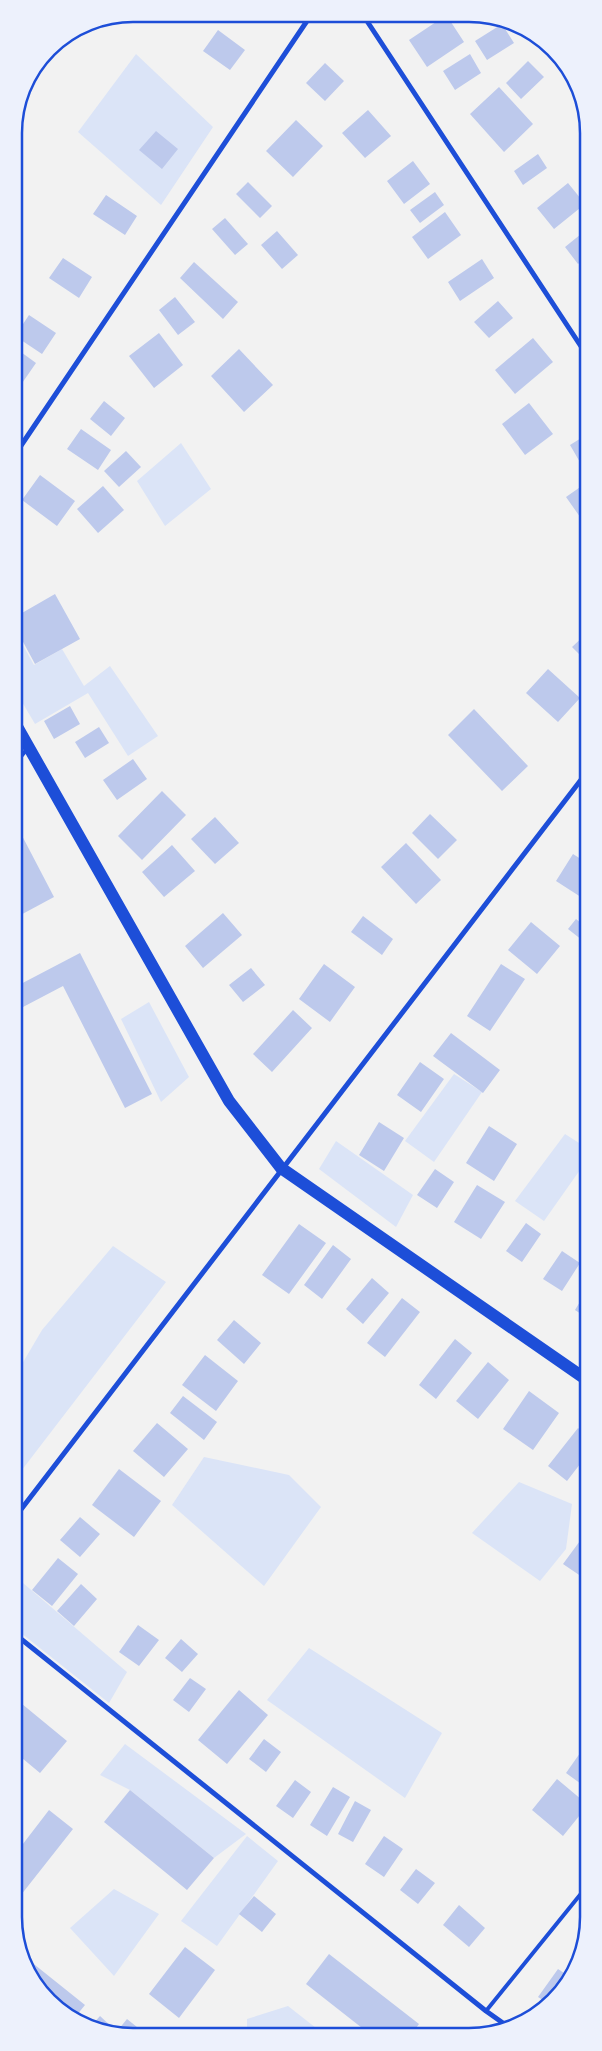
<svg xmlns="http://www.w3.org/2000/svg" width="602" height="2051" font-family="Barlow,sans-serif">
<rect width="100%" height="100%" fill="#f2f2f2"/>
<path fill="#dbe4f7" d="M136 54 213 127 161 205 78 132Z
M181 443 211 489 165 526 137 481Z
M15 631 34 665 62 649 84 686 110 666 158 736 128 756 88 693 35 724 15 690Z
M149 1002 189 1077 161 1102 121 1019Z
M454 1074 482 1092 434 1162 405 1141Z
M565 1134 587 1148V1160L544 1221 515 1201Z
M336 1141 413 1195 396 1227 319 1169Z
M113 1246 166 1282 15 1479V1376L42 1330Z
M204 1457 289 1475 321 1507 264 1586 172 1505Z
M519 1482 572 1504 566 1549 540 1581 472 1533Z
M16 1577 127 1672 109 1703 16 1629Z
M309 1648 442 1733 405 1798 267 1700Z
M125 1744 246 1834 214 1858 130 1790 100 1775Z
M247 1836 278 1861 217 1946 181 1921Z
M114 1889 159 1914 114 1976 70 1928Z
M288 2006 325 2035H247V2019Z"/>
<path fill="#bdc9ec" d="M445 16H447L464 42 427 67 409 40Z
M502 24 514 43 487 60 475 41Z
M218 30 245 50 230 70 203 51Z
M470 54 481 73 455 90 443 71Z
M528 61 544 77 521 99 506 83Z
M325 63 344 81 325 101 306 83Z
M499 87 533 124 504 152 470 114Z
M368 110 391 136 365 158 342 133Z
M296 120 323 146 293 177 266 151Z
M156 131 178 149 162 169 139 150Z
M538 154 547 168 523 185 514 171Z
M413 161 430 184 404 204 387 181Z
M248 182 272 206 260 218 236 194Z
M568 183 585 204 554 229 537 208Z
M435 192 444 205 420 223 410 210Z
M106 195 137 216 125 235 93 214Z
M445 212 461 235 428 259 412 237Z
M225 218 248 244 235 255 212 229Z
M586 230V257L578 264 565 247Z
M277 231 298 255 282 269 261 245Z
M63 258 92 277 79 298 49 278Z
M482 259 494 278 460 301 448 282Z
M194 262 238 302 223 319 180 278Z
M175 297 195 322 178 335 159 310Z
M498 301 513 318 489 338 474 322Z
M29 315 56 333 42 354 15 336Z
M159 333 183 365 154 388 129 356Z
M533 338 553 362 515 394 495 370Z
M14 347 36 363 18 389 14 386Z
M239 349 273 385 244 412 211 376Z
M104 401 125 418 111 436 90 419Z
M529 403 553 434 525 455 502 424Z
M81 429 111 450 98 470 67 449Z
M586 435V461L581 464 570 445Z
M126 451 141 467 119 487 104 471Z
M40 475 75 501 57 526 22 500Z
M586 483V523L585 524 566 497Z
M103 486 124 510 98 533 77 509Z
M55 594 80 639 35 664 15 627V617Z
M587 633V662L572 647Z
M548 669 580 698 558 722 526 693Z
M70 706 80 724 54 739 44 721Z
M474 709 528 766 502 791 448 735Z
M99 727 109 743 85 758 75 742Z
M133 759 147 779 117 800 103 780Z
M162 791 186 815 142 860 118 836Z
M430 814 457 840 438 859 412 833Z
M215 817 239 843 215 864 191 839Z
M18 828 54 897 15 918V830Z
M406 843 441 880 416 904 381 867Z
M172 845 195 871 164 897 142 872Z
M573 854 587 863V901L556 881Z
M223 913 242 935 203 968 185 946Z
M363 916 393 939 382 955 351 932Z
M576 919 587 928V944L568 929Z
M531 922 560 946 537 974 508 950Z
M80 953 152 1094 125 1108 63 986 23 1007 15 992V987Z
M324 964 355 987 330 1022 299 999Z
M501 964 525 979 490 1031 467 1016Z
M251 968 265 985 243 1002 229 985Z
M293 1010 312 1028 272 1072 253 1054Z
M451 1033 500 1070 483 1093 433 1056Z
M420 1062 444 1079 421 1112 397 1095Z
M379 1122 404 1138 384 1171 359 1155Z
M489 1126 517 1144 494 1181 466 1163Z
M435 1169 454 1182 437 1208 417 1195Z
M477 1185 505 1202 481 1239 454 1222Z
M526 1223 541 1234 522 1262 506 1251Z
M299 1224 326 1243 289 1294 262 1275Z
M333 1245 351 1259 322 1299 304 1285Z
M562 1251 580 1263 562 1291 543 1279Z
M372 1278 389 1293 363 1324 346 1309Z
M587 1290V1318L575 1310Z
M402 1298 420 1312 385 1357 367 1343Z
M234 1320 261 1343 244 1364 217 1340Z
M455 1339 472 1353 436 1399 419 1385Z
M205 1355 238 1381 216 1411 182 1385Z
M488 1362 509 1380 478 1419 456 1401Z
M529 1391 559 1413 533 1450 503 1429Z
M183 1396 217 1422 204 1440 170 1413Z
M157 1423 188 1449 164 1477 133 1451Z
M578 1428 587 1436V1455L567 1481 548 1466Z
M119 1469 161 1501 134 1537 92 1505Z
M80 1517 100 1534 80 1557 60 1540Z
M588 1530V1581L563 1564Z
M58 1558 78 1574 52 1606 32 1590Z
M81 1584 97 1599 74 1626 57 1611Z
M138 1625 159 1640 139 1666 119 1652Z
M181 1639 198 1654 182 1672 165 1658Z
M190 1678 206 1689 189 1712 173 1700Z
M239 1690 268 1715 227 1764 198 1740Z
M16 1699 67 1741 40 1773 16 1753Z
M264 1739 281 1752 266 1772 249 1759Z
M585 1746 588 1748V1789L566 1773Z
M557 1779 588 1805 563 1836 532 1810Z
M295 1780 311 1792 293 1818 276 1806Z
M333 1787 350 1797 327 1836 310 1825Z
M130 1790 214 1858 187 1890 104 1822Z
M355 1801 371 1810 353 1842 338 1834Z
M49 1810 73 1829 17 1900 16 1853Z
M384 1836 403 1849 384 1877 365 1864Z
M416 1869 435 1883 418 1904 400 1890Z
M254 1896 276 1914 262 1932 239 1914Z
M459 1905 485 1928 469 1947 443 1925Z
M185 1947 215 1970 179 2018 149 1994Z
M329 1954 419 2024 411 2035H371L306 1984Z
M25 1957 85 2005 76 2016 49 2002Z
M558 1969 570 1977 559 1996 549 2004 538 1997Z
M100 2016 114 2029 109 2034 92 2025Z
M127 2019 147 2035H114Z"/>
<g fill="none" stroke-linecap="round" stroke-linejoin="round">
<path stroke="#1d4ed8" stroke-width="4" d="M15 764 27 749
M486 2011 588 1885"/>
<path stroke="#1d4ed8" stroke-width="5" d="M363 15 586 354
M14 456 311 15
M16 1516 587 772
M16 1635 486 2011 510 2028"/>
<path stroke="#1d4ed8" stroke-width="12" d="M15 723 229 1101 281 1168 587 1380"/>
</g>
<path d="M0 0H602V2051H0ZM133 22H469A111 111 0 0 1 580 133V1917A111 111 0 0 1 469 2028H133A111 111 0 0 1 22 1917V133A111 111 0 0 1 133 22Z" fill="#edf1fc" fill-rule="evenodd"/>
<path fill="none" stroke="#1d4ed8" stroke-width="2.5" d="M133 22H469A111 111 0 0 1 580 133V1917A111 111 0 0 1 469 2028H133A111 111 0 0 1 22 1917V133A111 111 0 0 1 133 22Z"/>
</svg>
